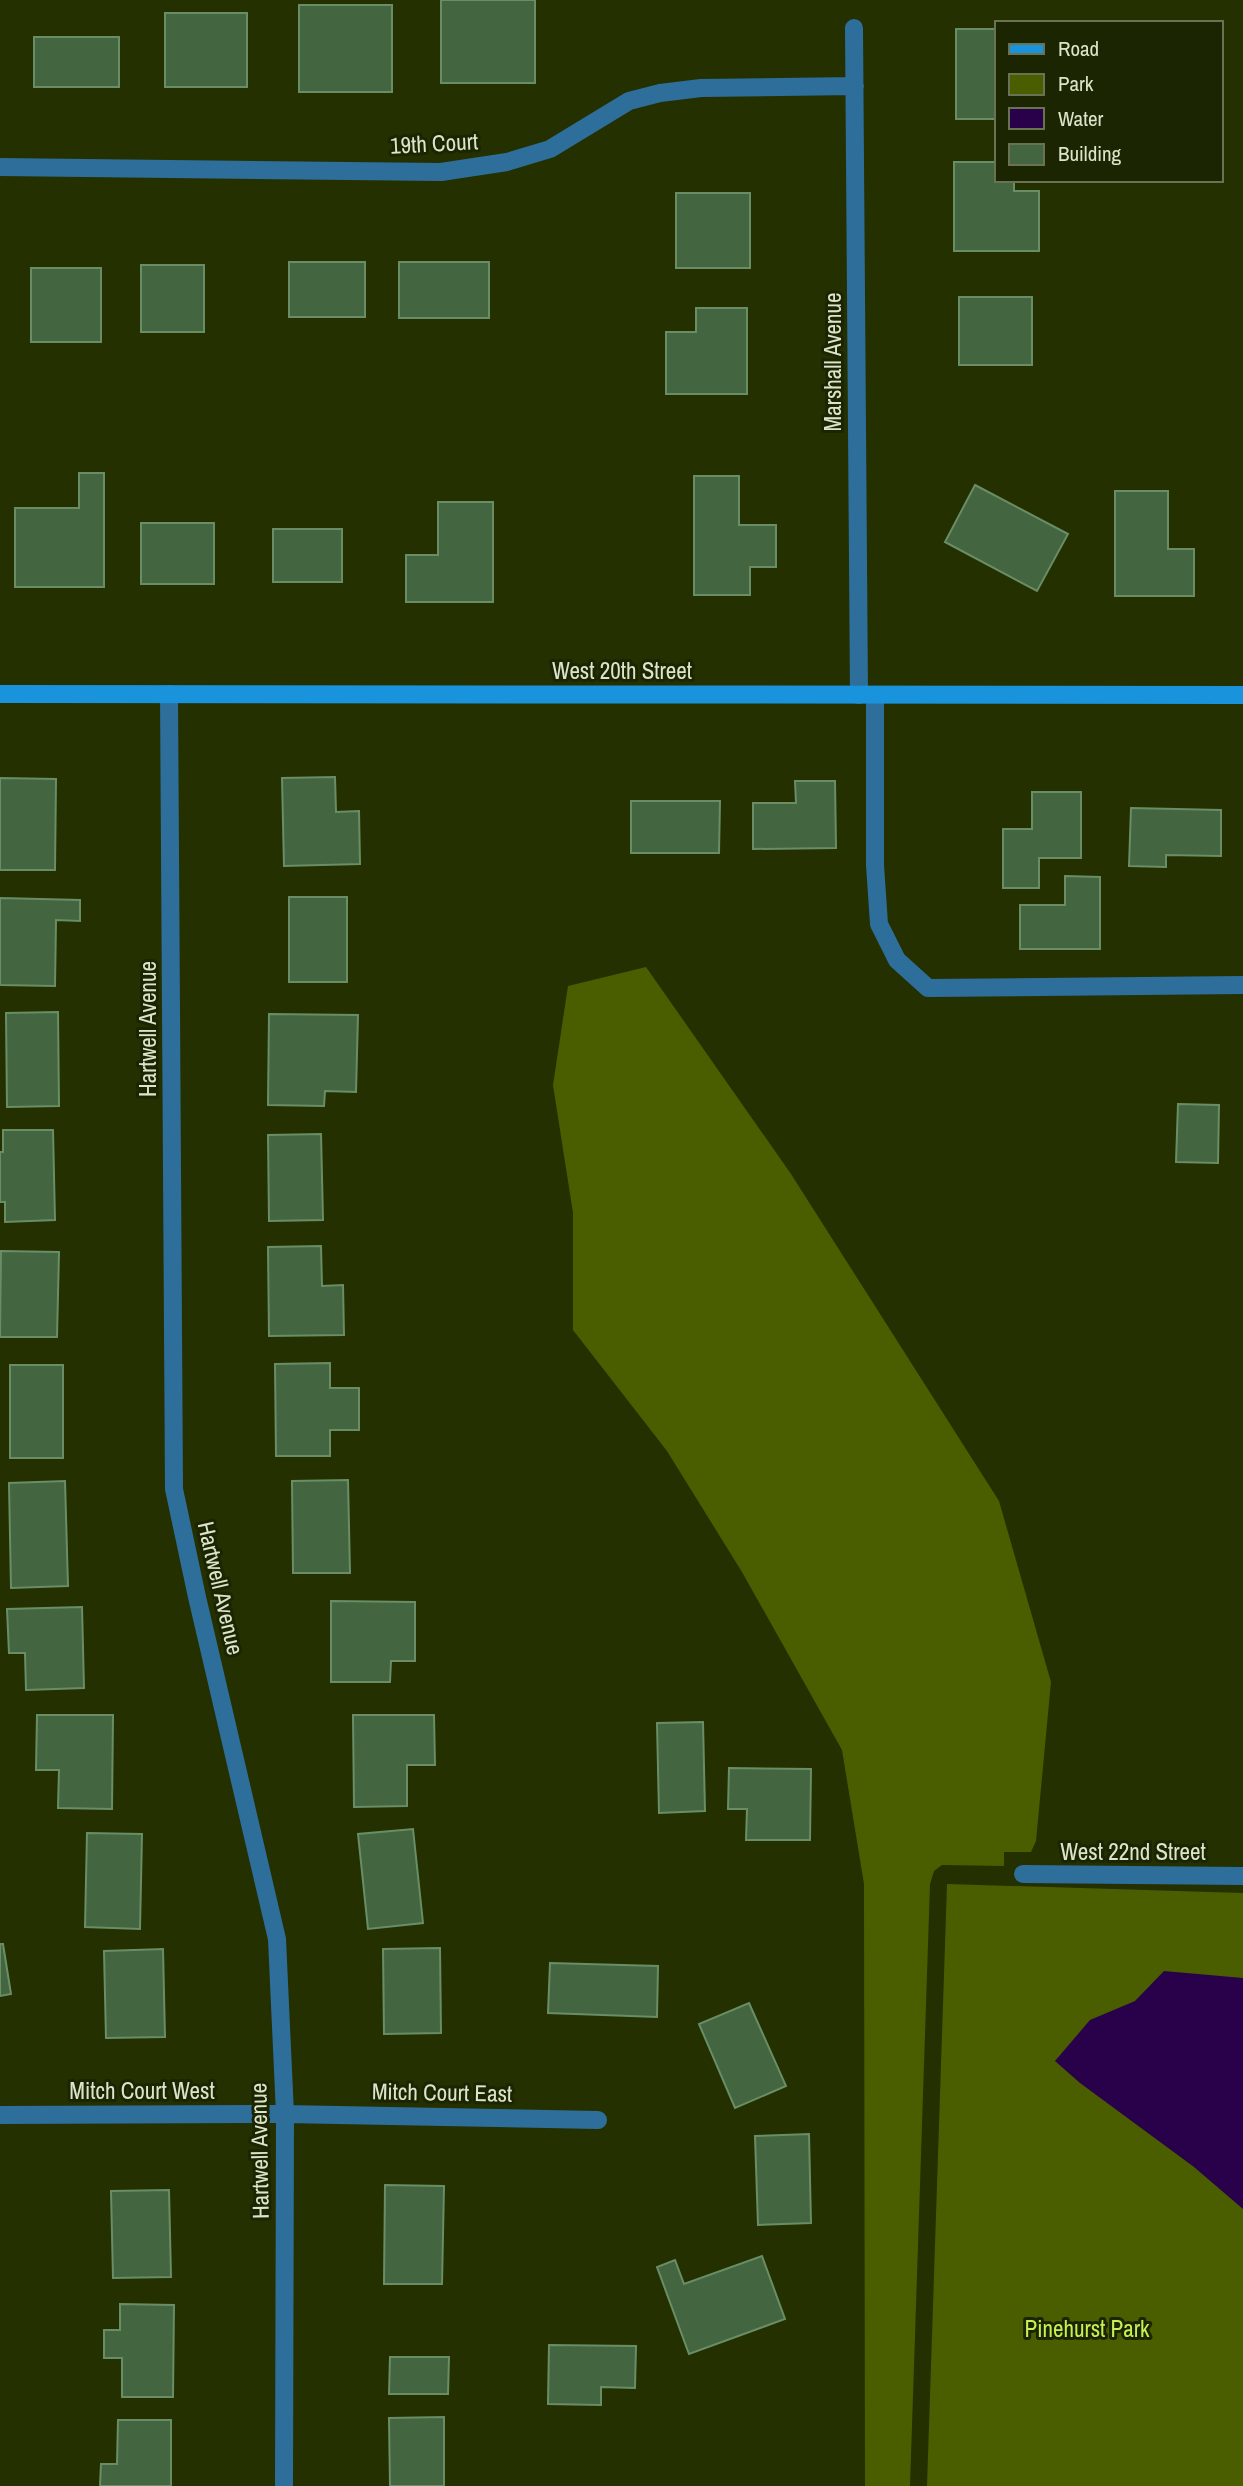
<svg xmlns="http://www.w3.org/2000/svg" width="1243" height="2486" font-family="'Archivo Narrow',sans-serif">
<rect width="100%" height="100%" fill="#243000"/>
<path fill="#4a5e00" d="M646 967 791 1174 999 1501 1051 1682 1036 1841 1031 1852H1004V1866L942 1865 934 1871 930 1884 910 2486H865L864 1884 842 1750 742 1572 667 1451 573 1330V1213L553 1085 568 986Z
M947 1884 1243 1893V2486H927Z"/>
<path fill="#29004a" d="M1164 1971 1243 1978V2209L1194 2167 1080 2083 1055 2061 1090 2020 1135 2001Z"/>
<path fill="#436540" stroke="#698e66" stroke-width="2" d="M441 0H535V83H441Z
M299 5H392V92H299Z
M165 13H247V87H165Z
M956 29H996V119H956Z
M34 37H119V87H34Z
M954 162H996V180H1014V191H1039V251H954Z
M676 193H750V268H676Z
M289 262H365V317H289Z
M399 262H489V318H399Z
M141 265H204V332H141Z
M31 268H101V342H31Z
M959 297H1032V365H959Z
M696 308H747V394H666V332H696Z
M79 473H104V587H15V508H79Z
M694 476H739V525H776V567H750V595H694Z
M975 485 1068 534 1037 591 945 542Z
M1115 491H1168V549H1194V596H1115Z
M438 502H493V602H406V555H438Z
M141 523H214V584H141Z
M273 529H342V582H273Z
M335 777 336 812 359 811 360 864 284 866 282 778Z
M0 778 56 779 55 870H0Z
M795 781H835L836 848 753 849V803H796Z
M1032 792H1081V858H1039V888H1003V829H1032Z
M631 801H720L719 853H631Z
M1131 808 1221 810V856L1166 855V867L1129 866Z
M1065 876 1100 877V949H1020V905H1065Z
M289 897H347V982H289Z
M0 898 80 900V921L56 920 55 986 0 985Z
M58 1012 59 1106 7 1107 6 1013Z
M269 1014 358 1015 356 1092 325 1091 324 1106 268 1105Z
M1178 1104 1219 1105 1218 1163 1176 1162Z
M3 1130H53L55 1220 5 1222V1202H0V1152H3Z
M321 1134 323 1220 269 1221 268 1135Z
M321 1246 322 1286 343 1285 344 1335 269 1336 268 1247Z
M1 1251 59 1252 57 1337H0Z
M330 1363V1388H359V1430H330V1456H276L275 1364Z
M10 1365H63V1458H10Z
M348 1480 350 1573H293L292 1481Z
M65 1481 68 1586 11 1588 9 1483Z
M331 1601 415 1602V1661H391L390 1682H331Z
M82 1607 84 1688 26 1690 25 1653H9L7 1609Z
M37 1715H113L112 1809 58 1808 59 1770H36Z
M353 1715H434L435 1765H407V1806L354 1807Z
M703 1722 705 1811 659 1813 657 1723Z
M729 1768 811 1769 810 1840H746L747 1809H728Z
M413 1829 423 1923 368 1929 358 1834Z
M87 1833 142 1834 140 1929 85 1927Z
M0 1944H3L11 1994 0 1996Z
M440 1948 441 2033 384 2034 383 1949Z
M163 1949 165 2037 106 2038 104 1951Z
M550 1963 658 1966 657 2017 548 2013Z
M749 2003 786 2086 735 2108 699 2024Z
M809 2134 811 2223 758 2225 755 2136Z
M385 2185 444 2186 442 2284H384Z
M169 2190 171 2277 113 2278 111 2191Z
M762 2256 785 2319 689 2354 657 2267 675 2260 684 2284Z
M120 2304 174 2305 173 2397H122V2358H104V2330H120Z
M549 2345 636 2346 635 2388 601 2387V2405L548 2404Z
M390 2357H449L448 2394H389Z
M444 2417V2486H390L389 2418Z
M118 2420H171V2486H100L101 2464H117Z"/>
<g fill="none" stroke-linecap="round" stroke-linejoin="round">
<path stroke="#2e6e9b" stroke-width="18" d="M875 695V865L879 924 897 960 928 988 1243 985"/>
<path stroke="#2e6e9b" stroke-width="18" d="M854 28 859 695
M0 167 441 172 507 162 550 149 629 101 660 93 701 88 855 86
M169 694 174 1489 197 1597 277 1939 285 2114 284 2486
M1023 1874 1243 1876
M0 2115 285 2114 598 2120"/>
<path stroke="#1893dc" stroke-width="18" d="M0 694 1243 695"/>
</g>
<g text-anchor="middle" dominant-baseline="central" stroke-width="6" stroke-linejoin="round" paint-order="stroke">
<g font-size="23" fill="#dce5cb" stroke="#1c2502">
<text transform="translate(434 143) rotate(-3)">19th Court</text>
<text transform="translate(832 362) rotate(-90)">Marshall Avenue</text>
<text x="622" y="670">West 20th Street</text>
<text transform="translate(147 1029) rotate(-90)">Hartwell Avenue</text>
<text transform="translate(221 1588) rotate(77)">Hartwell Avenue</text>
<text x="1133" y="1851">West 22nd Street</text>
<text x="142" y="2090">Mitch Court West</text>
<text transform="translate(442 2092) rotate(1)">Mitch Court East</text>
<text transform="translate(259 2151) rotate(-91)">Hartwell Avenue</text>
</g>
<g font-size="23" fill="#c7f052" stroke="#1c2502">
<text x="1087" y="2328">Pinehurst Park</text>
</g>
</g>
<rect x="995" y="21" width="228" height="161" fill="#1c2502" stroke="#697252" stroke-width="2"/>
<rect x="1009" y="44" width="35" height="10" fill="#1893dc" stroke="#697252" stroke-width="2"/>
<text x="1058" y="56" font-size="21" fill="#dce5cb">Road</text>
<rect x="1009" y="74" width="35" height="21" fill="#4a5e00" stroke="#697252" stroke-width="2"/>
<text x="1058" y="91" font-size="21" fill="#dce5cb">Park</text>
<rect x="1009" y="108" width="35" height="21" fill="#29004a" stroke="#697252" stroke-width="2"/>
<text x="1058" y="126" font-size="21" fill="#dce5cb">Water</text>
<rect x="1009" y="144" width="35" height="21" fill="#436540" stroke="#697252" stroke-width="2"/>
<text x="1058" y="161" font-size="21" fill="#dce5cb">Building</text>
</svg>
